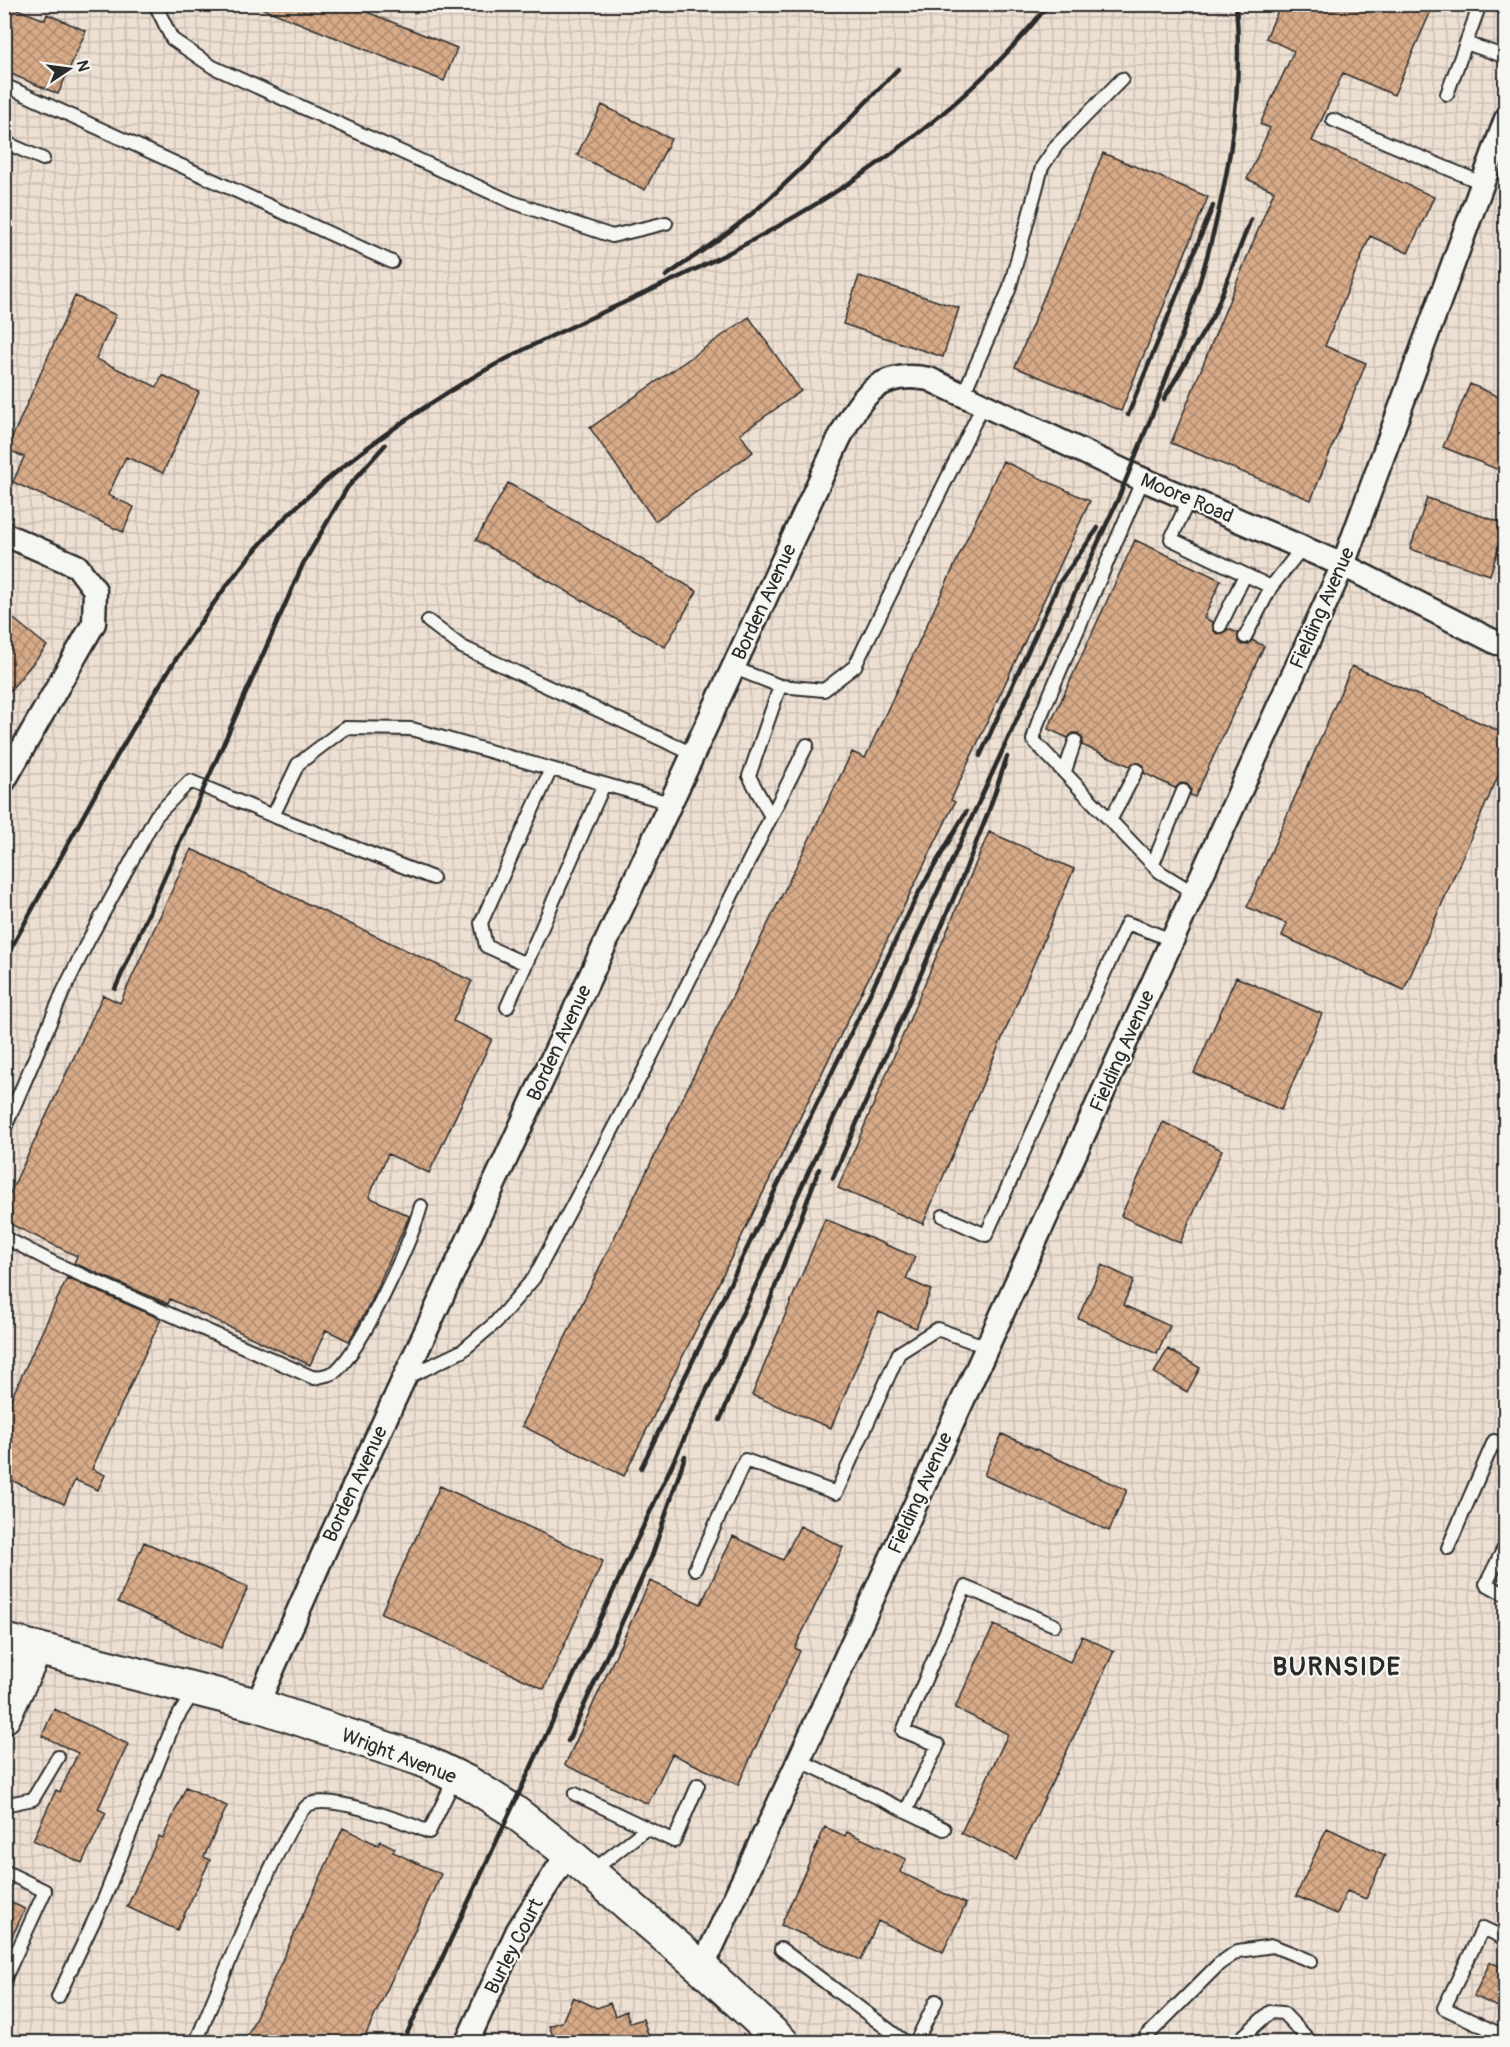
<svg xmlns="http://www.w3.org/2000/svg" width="1510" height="2047" font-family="Pangolin,sans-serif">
<defs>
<pattern id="industrial-grid" width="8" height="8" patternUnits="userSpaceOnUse" patternTransform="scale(1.5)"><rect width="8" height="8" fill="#eddfd2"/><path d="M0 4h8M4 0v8" fill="none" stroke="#cbc0b4"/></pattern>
<pattern id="building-cross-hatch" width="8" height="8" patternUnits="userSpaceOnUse" patternTransform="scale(1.5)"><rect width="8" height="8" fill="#d7aa88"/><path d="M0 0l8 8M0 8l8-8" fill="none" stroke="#af8b6f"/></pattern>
</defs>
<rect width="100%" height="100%" fill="#f6f6f2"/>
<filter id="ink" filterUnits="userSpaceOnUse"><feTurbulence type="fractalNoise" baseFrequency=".0167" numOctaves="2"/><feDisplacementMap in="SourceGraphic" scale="12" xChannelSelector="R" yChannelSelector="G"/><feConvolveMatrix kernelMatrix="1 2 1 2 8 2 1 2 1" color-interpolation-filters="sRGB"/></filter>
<g filter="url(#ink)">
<path fill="url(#industrial-grid)" d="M5 5H1505V2042H5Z"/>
<path fill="url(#building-cross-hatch)" stroke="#2b2b2b" stroke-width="1.5" d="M4 4 45 20 47 14 86 31 58 94 4 71Z
M347 4 457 48 444 81 254 5Z
M1281 4H1434L1394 95 1343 73 1312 141 1434 197 1408 253 1370 236 1325 346 1366 363 1311 500 1171 443 1274 191 1247 179 1270 128 1260 124 1294 51 1266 38Z
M602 105 671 139 645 190 577 155Z
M1103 153 1208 197 1121 411 1015 367Z
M859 276 959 308 943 357 843 324Z
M75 296 116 315 96 359 157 387 162 375 199 392 163 473 126 457 108 495 134 507 123 532 13 482 24 457 7 449Z
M749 317 801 391 740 434 753 452 655 521 590 428Z
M1470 384 1506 400V473L1443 447Z
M1003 461 1090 501 951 800 955 802 624 1476 522 1426 852 752 865 758Z
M508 483 697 591 665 647 476 540Z
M1427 498 1506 524 1490 575 1410 549Z
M1135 540 1221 580 1204 618 1213 622V630L1217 634 1224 633 1228 629 1238 633V641L1242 645 1249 644 1252 640 1264 646 1195 797 1190 795 1191 789 1187 784 1181 783 1175 788 1144 773V766L1140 763H1133L1130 766 1082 745 1083 739 1078 733H1073L1068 738 1048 729Z
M4 611 47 646 4 698Z
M1352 666 1506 734V758L1404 990 1282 936 1287 924 1247 907Z
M989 832 1074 869 923 1224 838 1188Z
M191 849 472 981 453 1021 492 1039 429 1173 388 1154 369 1197 409 1216 408 1219 371 1302 349 1341 326 1330 310 1365 170 1299 168 1304 74 1263 77 1256 4 1221V1206L103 995 120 1003Z
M1236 977 1322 1014 1281 1110 1194 1073Z
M1163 1122 1222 1150 1180 1243 1121 1216Z
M825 1219 915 1257 906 1279 931 1290 916 1328 879 1312 831 1428 752 1395Z
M1102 1265 1134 1280 1123 1305 1170 1326 1157 1354 1078 1318Z
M67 1278 161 1319 92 1469 105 1475 98 1490 75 1480 64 1504 4 1477V1414Z
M1168 1349 1200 1368 1187 1392 1154 1373Z
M1002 1434 1127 1490 1109 1531 984 1475Z
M440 1486 603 1561 544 1689 381 1613Z
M800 1526 843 1547 795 1648 800 1651 738 1785 672 1754 648 1804 565 1765 650 1581 701 1604 733 1536 783 1560Z
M144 1542 248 1587 221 1648 118 1602Z
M994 1625 1070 1662 1082 1636 1114 1651 1016 1859 961 1833 1008 1734 955 1708Z
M54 1709 128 1744 98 1809 106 1813 82 1863 33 1840 56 1790 60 1792 78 1753 42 1736Z
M186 1787 227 1806 204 1857 210 1860 177 1930 127 1907 159 1836 163 1838Z
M825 1827 845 1836 847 1832 906 1859 900 1872 966 1904 943 1952 878 1921 861 1960 781 1925Z
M343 1828 378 1845 380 1841 395 1848 393 1852 441 1874 362 2043H244Z
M1327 1828 1385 1855 1366 1899 1347 1891 1337 1914 1296 1896Z
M4 1899 25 1909 4 1954Z
M1490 1962 1506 1969V2011L1474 1996Z
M573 1997 597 2008 610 2003 615 2016 626 2011 630 2023 643 2019 651 2043H556L549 2026 562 2022Z"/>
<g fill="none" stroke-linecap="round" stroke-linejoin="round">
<defs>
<path id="lane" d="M155 4 172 39 213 67 512 202 612 236 666 223
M1480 4 1466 43 1506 57
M4 85 392 262
M1447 94 1466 43
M1333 120 1482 183
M4 142 43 159
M963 395 1009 290 1042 167 1057 145 1122 79
M1143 479 1038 722 1033 740 1160 872 1194 893
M1189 499 1171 539 1271 587 1302 548
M428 621 462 647 693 754
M1220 626 1245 575
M1245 637 1271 587
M734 668 780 686 824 690 855 666 983 405
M551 769 481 923 486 946 526 964 604 784
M1065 771 1075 741
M770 815 749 776 780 686
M273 816 433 878
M1111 819 1137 770
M1153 864 1183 791
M507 1007 526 964
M4 1130 63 992 87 943 156 816 190 781 273 816 298 764 345 728 412 729 670 803
M943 1216 986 1235 1127 923 1172 940
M4 1237 54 1263 314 1378C321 1376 331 1375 336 1371 363 1347 411 1241 421 1206
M406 1378 462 1351 495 1323 534 1278 652 1055 807 745
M1506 1544 1486 1584 1506 1595
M1448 1548 1494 1441 1506 1447
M695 1569 745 1460 836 1493 899 1353 937 1329 987 1347
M799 1760 944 1829
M575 1794 674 1841 698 1785
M4 1805 33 1799 58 1757
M906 1811 938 1745 903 1731 965 1587 1054 1625
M4 1871 45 1891 4 1980
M591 1872 647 1828
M1506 1939 1483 1928 1444 2008 1506 2037
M781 1949 905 2042
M58 1997 105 1897 174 1723 194 1691
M196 2042C210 2009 288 1812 310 1804 334 1795 405 1822 429 1832L455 1778
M916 2042 936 2001
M1141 2042 1219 1964 1238 1951 1273 1946 1311 1961
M1237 2042 1270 2012 1283 2013 1311 2042"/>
<path id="street" d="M4 534 77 566 95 590 94 623 4 781
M257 1705 332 1534 839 439C860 398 877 369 929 379L1128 473 1343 565 1497 643
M702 1968 799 1760 1343 565 1506 119
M467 2042 518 1930 568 1853"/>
<path id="secondary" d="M4 1640 257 1705 422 1760 469 1783 512 1810 568 1853 702 1968 782 2042
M4 1717 36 1649"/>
</defs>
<use href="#lane" stroke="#2b2b2b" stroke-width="16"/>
<use href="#street" stroke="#2b2b2b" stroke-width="27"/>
<use href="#secondary" stroke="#2b2b2b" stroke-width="36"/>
<use href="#lane" stroke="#f6f6f2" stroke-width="12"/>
<use href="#street" stroke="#f6f6f2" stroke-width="22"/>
<use href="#secondary" stroke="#f6f6f2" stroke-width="32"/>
<path stroke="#2b2b2b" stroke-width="4.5" d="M666 276C696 255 727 235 755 211 806 167 851 117 898 69
M1164 399 1214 314 1251 219
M1128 415 1213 206
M980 756 1059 583 1098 528
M4 961C62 856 116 750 182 650 213 602 249 552 290 513 337 468 393 427 447 393 527 342 617 308 702 266 832 203 958 120 1049 4
M115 989 303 564 347 488 385 445
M833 1178 960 883 988 813 1007 757
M720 1420 768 1306 819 1169
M641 1468 919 892 966 812
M568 1741 652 1556 685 1456
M403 2042 848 1087 1118 499C1182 343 1251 177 1236 4"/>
</g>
</g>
<g text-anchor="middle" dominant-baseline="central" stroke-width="4.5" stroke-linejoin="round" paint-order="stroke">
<g font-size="20" fill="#2b2b2b" stroke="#f6f6f2">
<text transform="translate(1187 498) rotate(23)">Moore Road</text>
<text transform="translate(764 602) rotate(-65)">Borden Avenue</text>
<text transform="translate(1322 608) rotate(-66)">Fielding Avenue</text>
<text transform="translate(559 1043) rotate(-65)">Borden Avenue</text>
<text transform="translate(1122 1051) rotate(-66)">Fielding Avenue</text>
<text transform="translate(355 1484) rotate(-65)">Borden Avenue</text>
<text transform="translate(920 1493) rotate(-66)">Fielding Avenue</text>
<text transform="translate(399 1756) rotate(21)">Wright Avenue</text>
<text transform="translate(514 1946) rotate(-63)">Burley Court</text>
</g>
<g font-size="26" font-weight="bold" letter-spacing="1.5" fill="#2b2b2b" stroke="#f6f6f2">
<text x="1337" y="1667">BURNSIDE</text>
</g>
</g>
<rect width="1510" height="2047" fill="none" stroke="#f6f6f2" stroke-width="24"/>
<rect x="12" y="12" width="1486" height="2023" fill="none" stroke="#2b2b2b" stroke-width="2" filter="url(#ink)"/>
<g transform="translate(69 69) rotate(77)" stroke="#f6f6f2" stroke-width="4.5" paint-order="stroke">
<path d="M0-4.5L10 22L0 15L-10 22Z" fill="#2b2b2b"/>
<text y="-9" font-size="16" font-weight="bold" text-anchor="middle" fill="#2b2b2b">N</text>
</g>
</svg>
